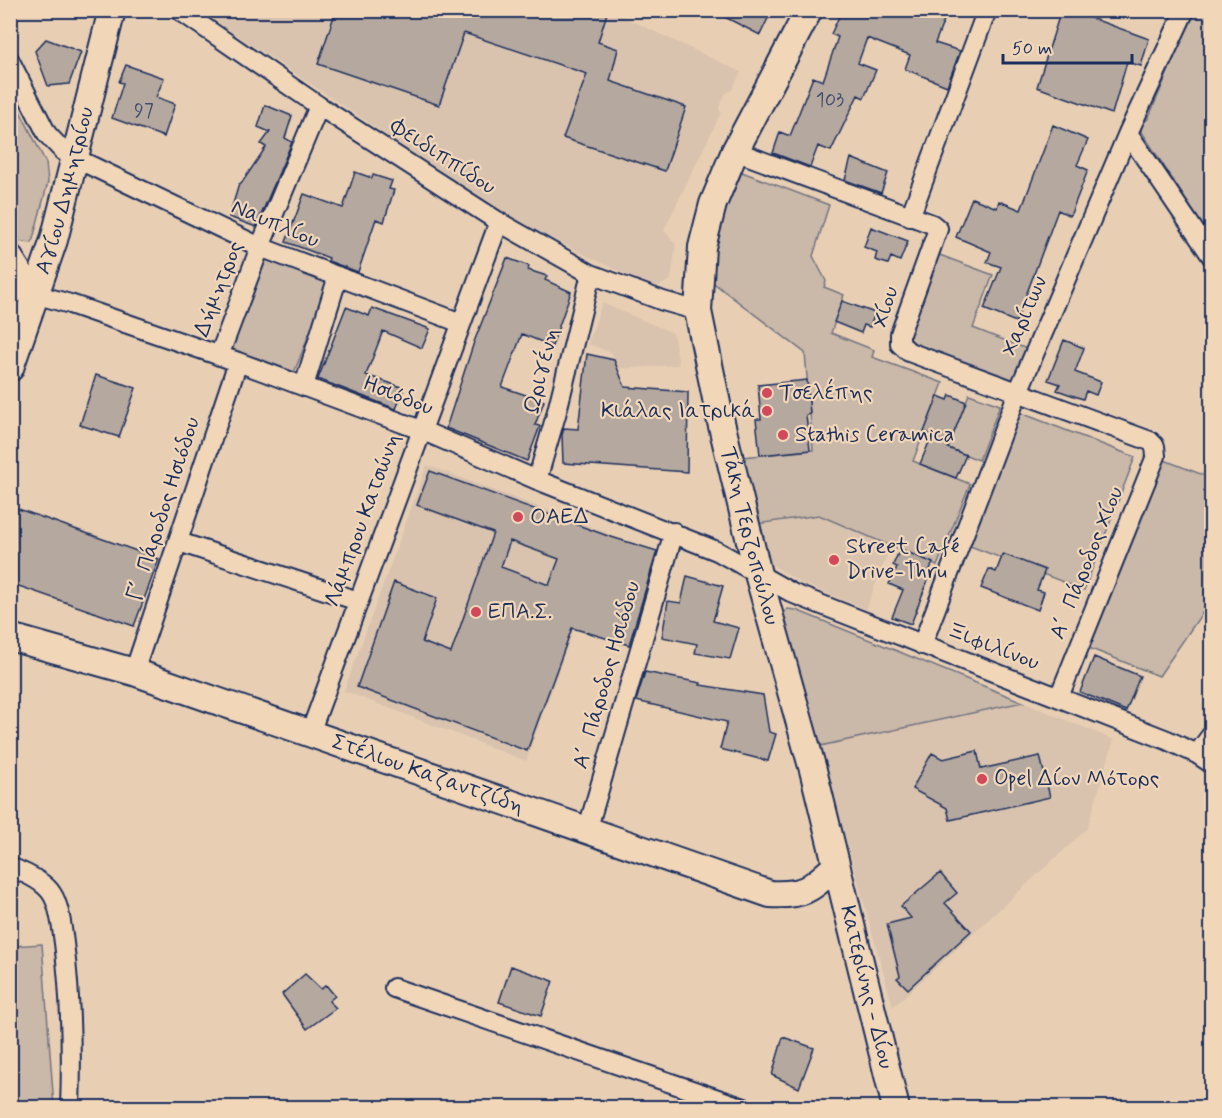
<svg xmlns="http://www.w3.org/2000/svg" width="1222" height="1118" font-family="Mynerve,sans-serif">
<rect width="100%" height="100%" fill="#e8cfb4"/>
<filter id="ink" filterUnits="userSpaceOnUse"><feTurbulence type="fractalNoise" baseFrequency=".0167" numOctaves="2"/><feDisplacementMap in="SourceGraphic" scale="12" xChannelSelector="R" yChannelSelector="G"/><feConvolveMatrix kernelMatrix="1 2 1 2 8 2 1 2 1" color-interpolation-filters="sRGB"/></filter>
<g filter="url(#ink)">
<path fill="#d9c3ae" d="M201 11H611L741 72 732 90 725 94 719 108 721 113 664 230 676 245 671 280 654 288 517 222Z
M602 303 673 333 679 365 617 369 612 353 588 344Z
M427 465 608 533 526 761 344 691Z
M819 515 891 546 866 609 801 583 766 561 757 524Z
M1023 702 1114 740 1087 829 893 1007 820 746Z"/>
<path fill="#cab8a8" stroke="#727483" stroke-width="1.5" d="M1198 11H1211V239L1138 126 1148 119 1190 20Z
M10 91 46 163 48 182 32 243 17 241 11 227Z
M742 172 829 205 813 256 826 281 824 287 844 295 831 333 874 350 872 357 943 383 913 461 970 484 937 566 819 515 757 524 742 457 813 450 805 353 711 281 718 228Z
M937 254 993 275 973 328 1027 349 1015 382 917 345 911 340 908 332Z
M264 257 330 282 293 375 225 348Z
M969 394 1000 405 979 460 948 448Z
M1016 411 1135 457 1084 590 965 544Z
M1159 458 1211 478V600L1159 676 1084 646Z
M787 609 796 610 1023 702 820 746 782 616Z
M11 914 13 946 42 944 54 1107H11Z"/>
<path fill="#b5a89f" stroke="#1b2f5e" stroke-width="1.5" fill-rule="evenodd" d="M336 10H608L598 42 618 49 610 81 686 107 665 171 563 138 587 74 464 33 439 105 318 64Z
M711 10H772L760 35Z
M842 10H948L935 43 960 51 947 86 905 69 910 55 867 38 858 63 876 70 864 98 858 95 831 151 818 146 810 167 773 153 780 132 790 136 813 77 823 81 838 37 831 34Z
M1061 10H1069L1149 39 1141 66 1127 62 1112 114 1037 87Z
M46 39 81 52 69 84 48 86 35 51Z
M126 65 164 78 156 97 175 104 164 137 112 118 123 83 119 82Z
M265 105 292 116 285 138 292 142 256 227 229 217 239 184H241L266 147 261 144 270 132 258 127Z
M1053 125 1088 140 1077 165 1088 170 1070 216 1058 210 1016 322 984 309 1001 267 987 262 991 252 956 237 972 198 997 208 999 201 1021 210Z
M851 158 888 173 881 193 845 180Z
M355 172 372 178 373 175 392 181 389 189 394 190 384 222 376 219 358 272 328 261 329 258 286 242 304 194 343 208Z
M871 227 908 241 900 261 891 257 888 264 875 260 877 252 864 247Z
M507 258 529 266 528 270 547 276 545 280 571 292 552 346 522 334 502 387 544 401 535 425 540 426 527 461 446 428 474 342Z
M842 301 875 313 870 327 864 325 861 333 834 322Z
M346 307 369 316 372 308 430 329 422 348 383 331 366 375 404 388 396 409 318 379Z
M1064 340 1084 348 1075 372 1101 382 1096 395 1086 391 1083 399 1057 390 1060 384 1048 380Z
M587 354 614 360 625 387 688 392 687 472 563 463 562 435 564 428 578 429Z
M96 375 136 388 119 437 80 425Z
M807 380 810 414 806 415 810 450 760 455 756 419H761L758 385Z
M950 395 966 402 948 448 966 455 956 478 920 464 932 435 924 432 938 396 948 400Z
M430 471 608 536 657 551 629 645 572 628 527 751 357 687 394 582 437 598 422 642 451 653 493 533 417 505ZM510 541 559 559 549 585 501 567Z
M10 506 159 559 134 626 10 583Z
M900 549 933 563 925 579 928 580 911 624 892 617 903 590 889 584 897 567 893 565Z
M1003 554 1045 570 1037 590 1044 592 1038 610 981 588 989 569 996 572Z
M687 576 723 586 713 621 739 628 730 659 695 653 697 644 662 637 668 601 681 603Z
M1094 657 1140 676 1126 711 1080 692Z
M645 672 701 683 700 685 763 695 769 732 776 734 768 761 720 749 727 722 636 701Z
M977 751 981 769 1040 756 1050 797 950 820 947 808 912 789 932 753 943 759Z
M940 873 957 893 945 903 971 931 908 989 897 978 900 976 887 924 911 918 901 906Z
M511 966 553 981 541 1016 499 1002Z
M305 974 321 989 326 985 335 996 329 1001 336 1008 307 1029 282 994Z
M783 1037 814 1048 799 1088 772 1075Z"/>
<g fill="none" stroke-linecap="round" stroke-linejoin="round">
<defs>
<path id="street" d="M179 10 319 106 499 222 591 274 663 301 698 311
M10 61 47 134 63 151 75 158 260 247 461 323
M1128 133 1212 257
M735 151 932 224 938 229 900 334V344L909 352 1150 441 1155 446 1156 456 1059 697
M910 217 987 10
M10 251 37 294
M10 287 70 304 238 362 421 430 537 480 717 551 794 594 1167 740 1197 754 1212 764
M219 356 260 247 319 106
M304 386 338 276
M537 480 556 415 591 274
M179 542 358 601
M922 645 1018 392 1128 133 1185 10
M134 672 238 362
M310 733 499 222
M1197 754 1212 734
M587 831 674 532
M10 867C23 872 45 882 52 894 60 906 62 929 64 943 71 998 72 1052 70 1108
M394 988 744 1108"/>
<g id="secondary">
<path id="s1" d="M809 10 735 151 713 204 702 247 698 311 720 418 758 574 813 770 896 1108"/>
<path id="s2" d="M10 368 54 240 112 10"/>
<path id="s3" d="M10 637 134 672 770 894C805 896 810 889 836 866"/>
</g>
</defs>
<use href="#street" stroke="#1b2f5e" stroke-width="22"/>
<use href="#secondary" stroke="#1b2f5e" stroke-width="30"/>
<use href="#street" stroke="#f1d6b8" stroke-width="18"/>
<use href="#secondary" stroke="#f1d6b8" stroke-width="26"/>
</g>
</g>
<g fill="#d1495b" stroke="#f1d6b8" stroke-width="2">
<circle cx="767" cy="393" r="6"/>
<circle cx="767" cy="411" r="6"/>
<circle cx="783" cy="435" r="6"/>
<circle cx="518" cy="517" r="6"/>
<circle cx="834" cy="560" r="6"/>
<circle cx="476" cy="612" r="6"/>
<circle cx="982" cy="779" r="6"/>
</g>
<g text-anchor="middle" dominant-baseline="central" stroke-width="4.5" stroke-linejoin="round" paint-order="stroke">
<g font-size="20" fill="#424d6e">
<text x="830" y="100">103</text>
<text x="144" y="111">97</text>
</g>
<g font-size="22" fill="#1b2f5e" stroke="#f1d6b8">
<text transform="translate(443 157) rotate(33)">Φειδιππίδου</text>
<text stroke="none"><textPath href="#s2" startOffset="186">Αγίου Δημητρίου</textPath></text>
<text transform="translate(275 224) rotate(23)">Ναυπλίου</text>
<text transform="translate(219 289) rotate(-69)">Δήμητρος</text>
<text transform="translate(886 307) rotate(-73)">Χίου</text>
<text transform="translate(1025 316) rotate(-67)">Χαρίτων</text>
<text transform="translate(542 371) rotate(-76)">Ωριγένη</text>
<text transform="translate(398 396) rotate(21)">Ησιόδου</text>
<text transform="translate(164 509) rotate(-72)">Γ΄ Πάροδος Ησιόδου</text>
<text transform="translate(363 520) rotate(-70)">Λάμπρου Κατσώνη</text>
<text stroke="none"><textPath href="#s1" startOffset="556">Τάκη Τερζοπούλου</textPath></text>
<text transform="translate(1087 563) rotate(-68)">Α΄ Πάροδος Χίου</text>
<text transform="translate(993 647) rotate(21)">Ξιφιλίνου</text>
<text transform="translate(607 675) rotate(-74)">Α΄ Πάροδος Ησιόδου</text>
<text stroke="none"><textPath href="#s3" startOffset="440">Στέλιου Καζαντζίδη</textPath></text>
<text stroke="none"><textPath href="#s1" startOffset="1022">Κατερίνης - Δίου</textPath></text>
</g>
<g font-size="22" fill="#1b2f5e" stroke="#f1d6b8" text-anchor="start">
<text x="779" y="393">Τσελέπης</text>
<text x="755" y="411" text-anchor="end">Κιάλας Ιατρικά</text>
<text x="795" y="435">Stathis Ceramica</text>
<text x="530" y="517">ΟΑΕΔ</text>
<text x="846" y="547">Street Café<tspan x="846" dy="25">Drive-Thru</tspan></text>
<text x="488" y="612">ΕΠΑ.Σ.</text>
<text x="994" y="779">Opel Δίον Μότορς</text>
</g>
</g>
<rect width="1222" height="1118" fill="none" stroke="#f1d6b8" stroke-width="36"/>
<rect x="18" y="18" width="1186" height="1082" fill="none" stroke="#1b2f5e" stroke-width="2" filter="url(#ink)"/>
<path d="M1003 54v9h129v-9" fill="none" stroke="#1b2f5e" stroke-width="3"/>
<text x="1012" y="54" font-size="18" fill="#1b2f5e" stroke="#f1d6b8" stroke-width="4.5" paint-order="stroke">50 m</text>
</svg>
